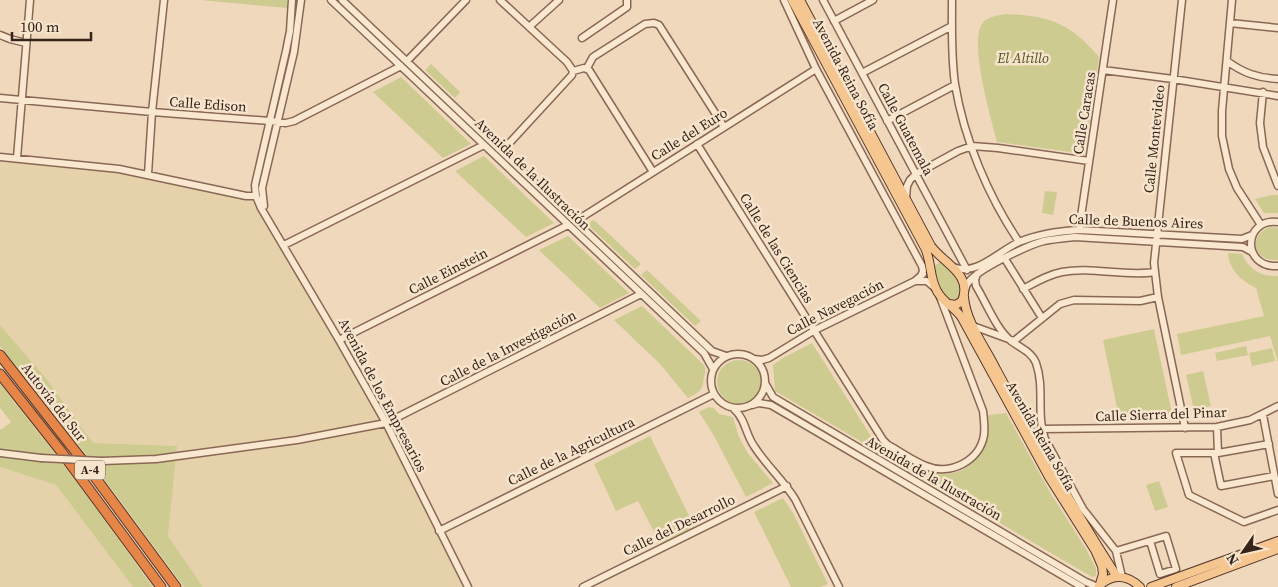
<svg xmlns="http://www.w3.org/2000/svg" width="1278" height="587" font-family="'Source Serif 4',serif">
<rect width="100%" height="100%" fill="#f0d8bd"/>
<path fill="#e6d2aa" d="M40 158 147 171 243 197H254L386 422 469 587H203L168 536 177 446 93 443 45 377 0 325V160L39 163 40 171Z
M0 467 56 485 133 587H0Z"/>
<path fill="#cecb90" d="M200 0H287V8Z
M1006 14C1050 16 1070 23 1099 57L1085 154 997 142C991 119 969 43 982 24 986 17 999 15 1006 14Z
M431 64 460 92 455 98 425 70Z
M401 77 471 144 443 158 373 92Z
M484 156 554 223 526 237 455 171Z
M1045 191 1057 192 1053 215 1042 213Z
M1272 195H1278V213H1264L1255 199Z
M594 220 641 264 635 269 587 224Z
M1271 227 1278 228V260C1253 263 1247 234 1271 227Z
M568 236 629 293 600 308 539 250Z
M1228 253 1242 254C1249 269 1260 277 1278 276V363L1270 336 1181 355 1177 334 1264 316 1256 288C1242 281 1229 270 1228 253Z
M940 262C953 266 959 282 961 294L958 300 950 301 938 286 933 267Z
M647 270 701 321 695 326 641 275Z
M642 306 704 365C706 370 705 373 704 378 702 391 700 392 688 398L660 364 614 320Z
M0 325 45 377 93 443 177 446 168 536 203 587H184L72 436 0 346Z
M1154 329 1172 414 1166 418 1119 417 1103 340Z
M812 343 874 441C881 442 884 448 890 452 916 467 951 489 977 458 987 446 991 431 988 415L1006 413 1051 494 1086 549 1096 568V576L1092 577 775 391 773 365 783 358Z
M1246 346 1248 355 1217 361 1215 353Z
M1272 348 1275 361 1252 366 1249 353Z
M717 382a22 22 0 1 1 44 0a22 22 0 1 1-44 0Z
M1203 371 1211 406 1194 410 1186 375Z
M0 384 71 474 153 587H133L56 485 0 467V429H2L11 422 0 408Z
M709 407 714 408 719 414 733 417 739 437 747 452 773 483 746 497 713 434 699 412Z
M650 436 695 528 661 545 638 501 616 511 594 464Z
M1159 481 1168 507 1155 511 1146 485Z
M783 498 793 513 828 584 821 587H791L754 512Z"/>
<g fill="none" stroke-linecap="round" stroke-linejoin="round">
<defs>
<path id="minor" d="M292 0 290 31 286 51 255 185 256 196 261 208 339 340 386 423 468 587
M331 0 704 353 713 369
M342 0 712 351 726 356
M500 0 567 62 573 71 572 75 503 150
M784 0 816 69 922 266 923 271 921 276
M823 0 967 270
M952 0C952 28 951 56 955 84 964 139 988 196 1019 242
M1182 0 1154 263 1158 297 1185 428
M1232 0 1222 111V136L1229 169 1237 188 1261 225
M834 21 873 0
M1230 23 1278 28
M529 27 559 0
M0 35 10 39 26 43
M582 38 627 7V0
M407 61 466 0
M1227 61C1243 73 1258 78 1278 79
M587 68 593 57 645 24 654 23 659 25 724 127
M1103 70 1173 79 1278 96
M573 71 584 68 589 70 653 172
M862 73 952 26
M1263 92 1260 123 1263 147 1278 186
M0 98 152 112 270 121 286 123 294 121 401 66
M887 121 955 85
M697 144 883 440 888 445C901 452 913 461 926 466 950 476 980 461 984 435 985 427 984 419 983 411L940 297
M0 157 119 169 246 196H256
M17 158 30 0
M148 174 152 112 164 0
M906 198 907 186 910 180 916 174 958 151 972 146 998 148 1089 161
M264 206 262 188 294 52 301 0
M576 221 816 69
M1278 222C1243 218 1241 268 1278 266
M1079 230 1113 0
M284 245 484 145
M1005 259 1042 318
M953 267C976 277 999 251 1019 242 1038 234 1059 231 1079 230L1242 239 1252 235
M977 274 975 280 976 286C986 302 996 329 1011 341 1019 347 1032 352 1036 363 1045 388 1036 415 1045 439L1083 509 1116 551 1122 577
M916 281H927L935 288
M1023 289C1036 282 1047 275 1062 272 1092 266 1124 277 1155 272
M965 290C966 288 966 285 968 283 976 270 1028 245 1044 241 1054 239 1065 238 1075 237L1243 247 1252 252
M973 326 1014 341 1060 304 1074 300 1140 301 1158 297
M339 340 568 225
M711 381a27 27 0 1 1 54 0a27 27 0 1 1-54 0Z
M754 359 762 360 769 358 815 330 915 281 923 274
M765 383 773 397 1086 582 1098 587
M752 405 759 403 771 405 1082 587
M734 409C746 420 745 433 754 446 766 465 783 480 795 499L839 587
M1263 415 1278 494
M1217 427 1218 453
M1041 429 1217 427 1250 420 1278 406
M1269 444 1218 453H1176L1189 495 1244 522 1278 510
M0 453 41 458
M1214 453 1221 486 1274 476
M102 461 156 459 297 440 386 423 641 294
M439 531 714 394
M1116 551 1166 536 1176 569 1160 574 1150 541
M583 587 787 486"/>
<path id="major" d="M792 0 925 248C932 263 929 277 937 291 943 303 955 307 962 318L1049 477 1095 550 1102 566 1103 574 1100 584
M800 0 931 246C944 264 973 274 962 301L956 305 949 304
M964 297C966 322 985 347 996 369 1034 440 1074 509 1117 577
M1099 586C1112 574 1127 574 1140 587
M1151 587 1278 541
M1176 587 1278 549"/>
<path id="highway" d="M0 355 83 461 176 587
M0 374 60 450 161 587"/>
</defs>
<use href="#minor" stroke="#886855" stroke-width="9"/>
<use href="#major" stroke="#55372a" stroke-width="10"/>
<use href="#highway" stroke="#55372a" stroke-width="11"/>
<use href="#minor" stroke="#fae7d0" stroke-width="6"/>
<use href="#major" stroke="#f6c691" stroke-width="8"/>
<use href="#highway" stroke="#e58547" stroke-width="9"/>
<defs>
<path id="minor-bridge" d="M41 458 102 461"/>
</defs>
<use href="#minor-bridge" stroke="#886855" stroke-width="9" stroke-linecap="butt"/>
<use href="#minor-bridge" stroke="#fae7d0" stroke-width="6"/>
</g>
<g text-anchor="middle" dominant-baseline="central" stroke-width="5" stroke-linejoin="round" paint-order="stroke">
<rect fill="#f7e4cc" stroke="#705e50" stroke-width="1" x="75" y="460.5" width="30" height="19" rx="4"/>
<g font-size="12" font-weight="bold" fill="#36241b">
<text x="90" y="470">A-4</text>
</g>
<g font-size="14" font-style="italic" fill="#505420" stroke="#f7e4cc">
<text x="1023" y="58">El Altillo</text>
</g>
<g font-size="14" fill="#36241b" stroke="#f7e4cc">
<text transform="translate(846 74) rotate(62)">Avenida Reina Sofía</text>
<text transform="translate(208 104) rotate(4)">Calle Edison</text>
<text transform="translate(1084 113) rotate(-81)">Calle Caracas</text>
<text transform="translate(906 129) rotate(62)">Calle Guatemala</text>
<text transform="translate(689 134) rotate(-32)">Calle del Euro</text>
<text transform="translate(1154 139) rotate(-84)">Calle Montevideo</text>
<text transform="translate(533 174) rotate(44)">Avenida de la Ilustración</text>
<text transform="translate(1136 221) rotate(2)">Calle de Buenos Aires</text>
<text transform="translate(777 248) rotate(58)">Calle de las Ciencias</text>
<text transform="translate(448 271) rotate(-27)">Calle Einstein</text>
<text transform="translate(835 307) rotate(-27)">Calle Navegación</text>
<text transform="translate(508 348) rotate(-27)">Calle de la Investigación</text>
<text transform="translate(383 395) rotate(62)">Avenida de los Empresarios</text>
<text transform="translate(54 402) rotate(52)">Autovía del Sur</text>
<text transform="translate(1161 414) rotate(-2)">Calle Sierra del Pinar</text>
<text transform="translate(1041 436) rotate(60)">Avenida Reina Sofía</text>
<text transform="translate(571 451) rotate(-26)">Calle de la Agricultura</text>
<text transform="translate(934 478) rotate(30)">Avenida de la Ilustración</text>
<text transform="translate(679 525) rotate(-26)">Calle del Desarrollo</text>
</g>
</g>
<g transform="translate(1243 552) rotate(236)" stroke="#f7e4cc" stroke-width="4" paint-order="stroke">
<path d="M0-4L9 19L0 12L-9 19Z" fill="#36241b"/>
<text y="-8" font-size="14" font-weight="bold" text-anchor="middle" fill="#36241b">N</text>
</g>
<path d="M12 32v8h79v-8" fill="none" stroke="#36241b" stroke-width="2.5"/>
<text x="20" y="32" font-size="15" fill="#36241b" stroke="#f7e4cc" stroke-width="4" paint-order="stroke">100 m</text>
</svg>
